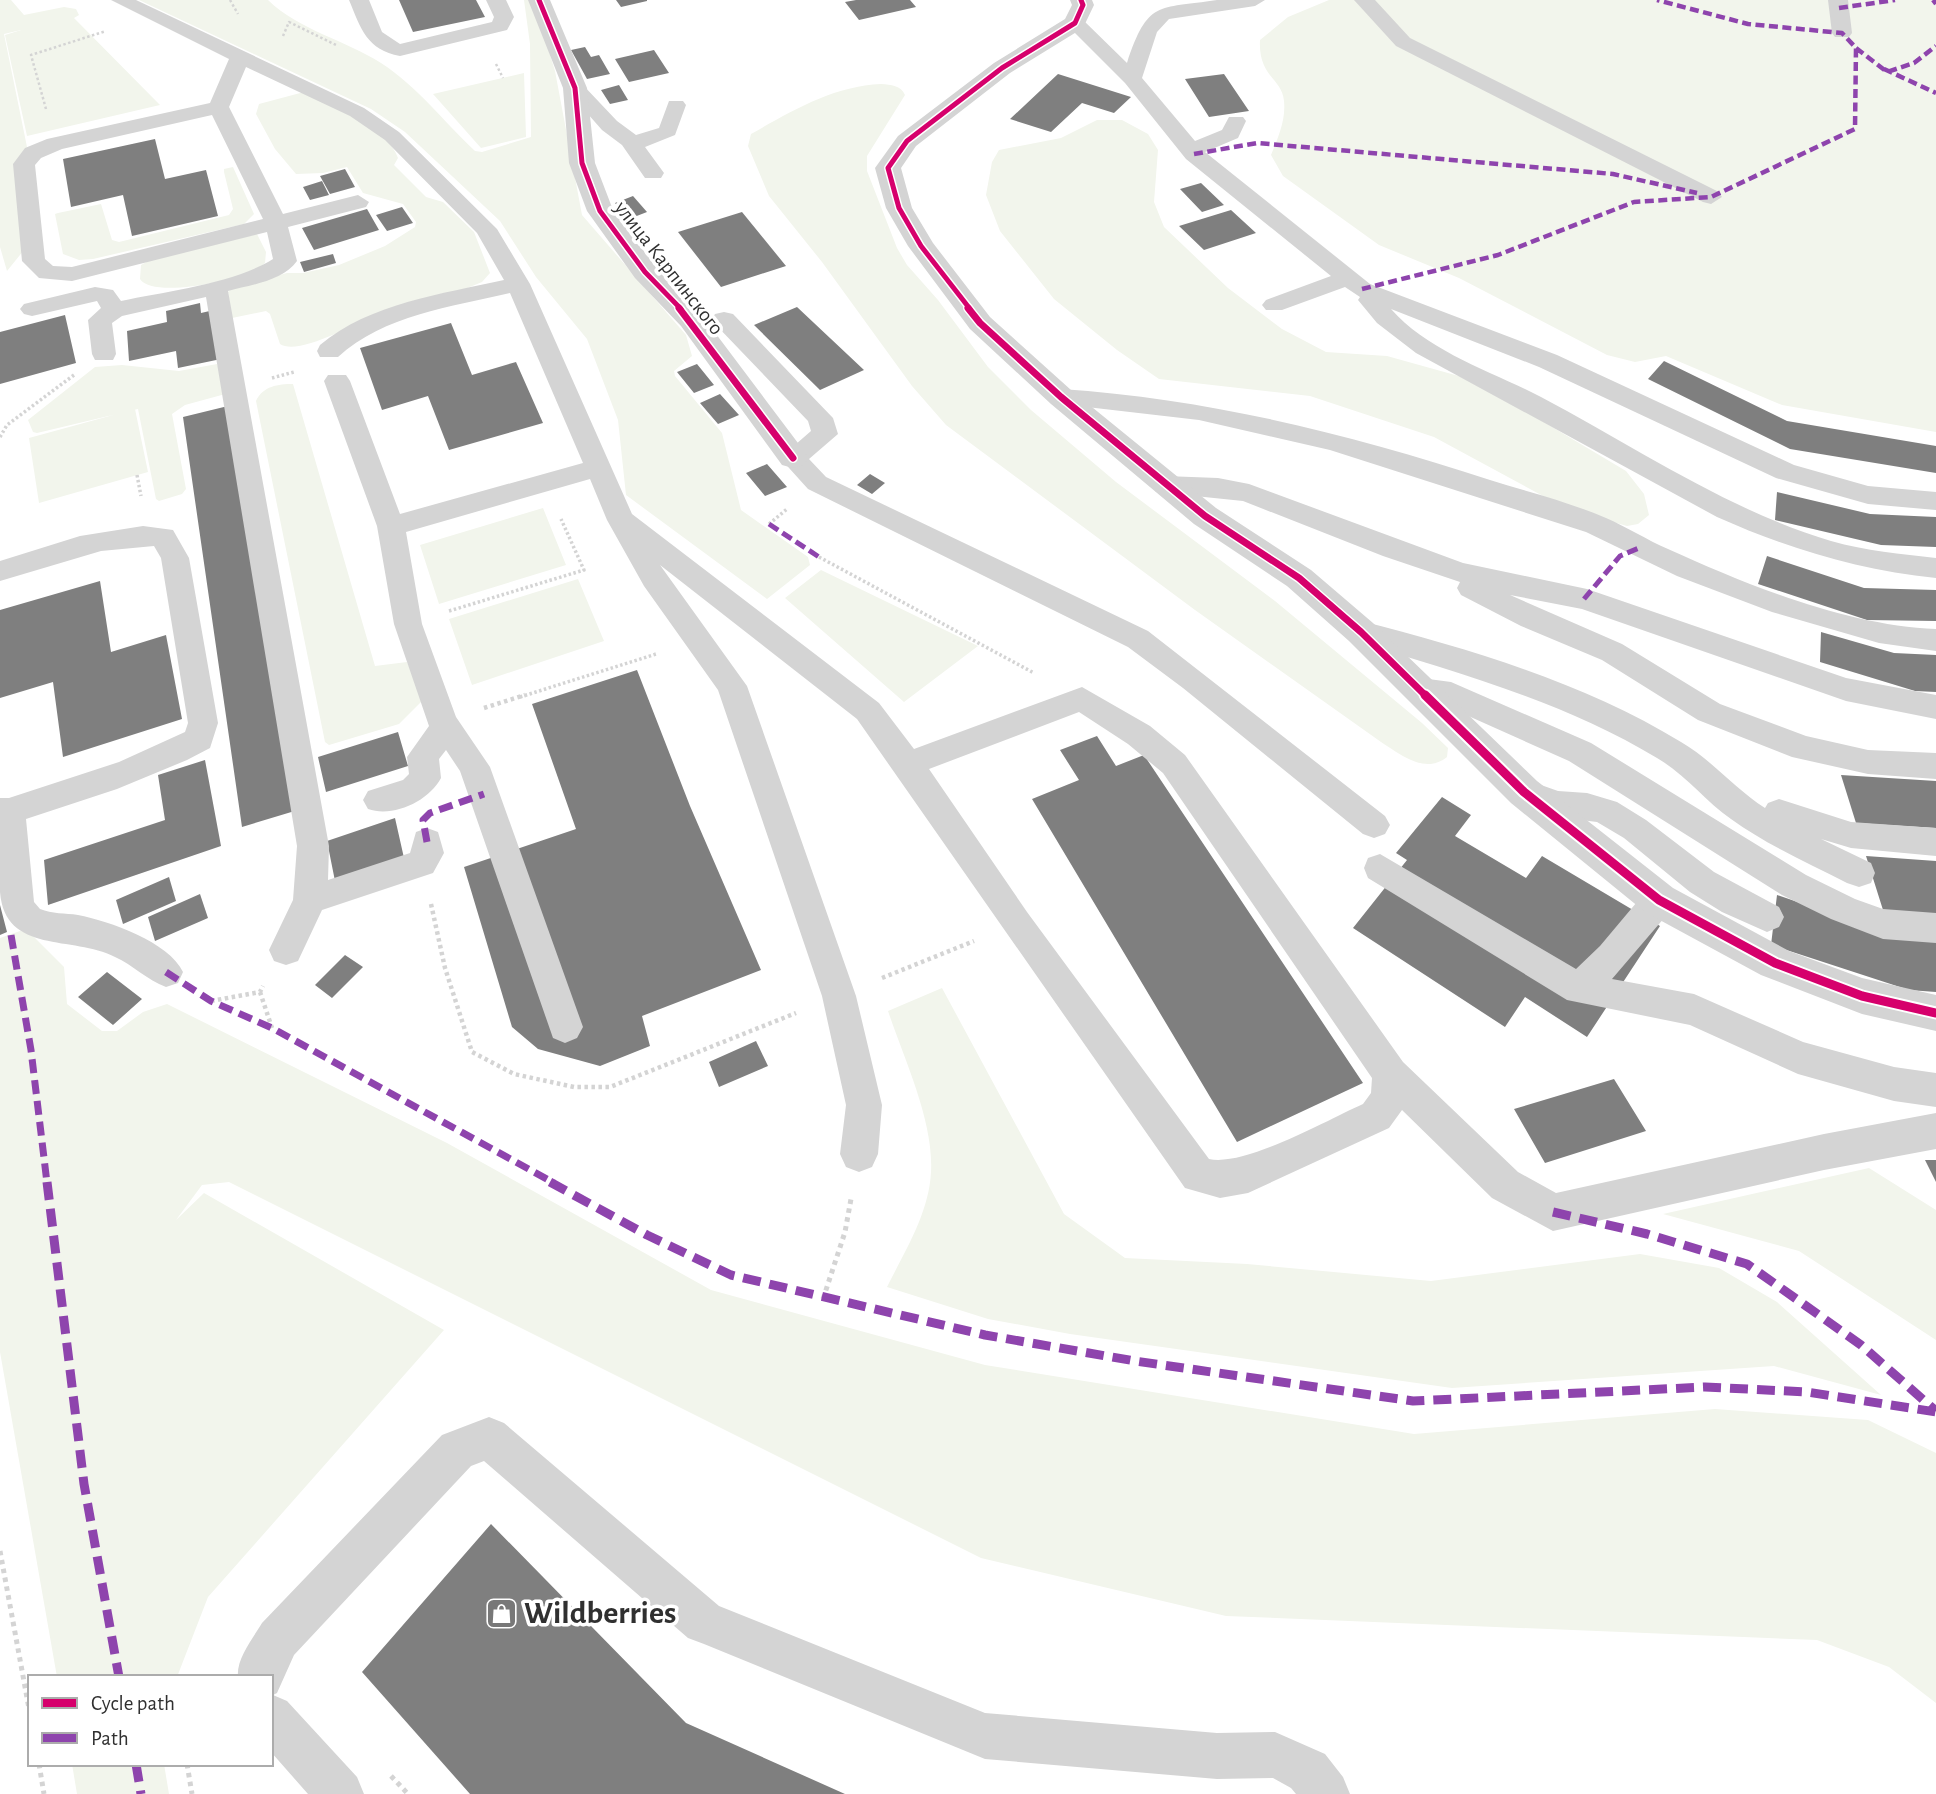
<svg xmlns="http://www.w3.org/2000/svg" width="1936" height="1794" font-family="'Alegreya Sans',sans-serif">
<rect width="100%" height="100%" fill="#fff"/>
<path fill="#f2f5ec" d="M0 0H11L24 15 64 7 76 9 79 15 74 18 160 105 27 136 5 35 21 30 4 34 27 147 22 156 24 250 7 271 0 247Z
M139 0H268C299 30 345 40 381 63 418 87 443 121 475 151L482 152 531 137 530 44 524 0H533L555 71 582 215 686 335 692 356 674 371 675 376 722 433 741 510 808 557 810 565 767 599 626 495 618 420 587 339 536 277 500 221 405 132 371 109Z
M1329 0H1936V432L1782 405 1666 356 1635 362 1607 355 1459 278 1379 245 1283 176 1271 155C1278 138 1286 120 1284 101 1282 78 1258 77 1260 40L1288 17Z
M524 73 526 137 481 148 433 94Z
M881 84C891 85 901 85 905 95L867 156V171L897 248 907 265 938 300 988 367 1031 410 1116 482 1275 601 1422 723 1448 748 1447 757C1425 775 1400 754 1381 742L1195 610 946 425 912 386 822 262 769 196 748 146 751 134C792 111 833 86 881 84Z
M304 92C332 105 388 128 398 158L394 165 426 197 443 202 474 232 490 273 482 282C447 298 408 303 372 317 352 325 298 356 280 344L270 314 266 311 232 318 228 292 232 288 287 273H303L339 265 385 246 415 227 416 222 403 204 363 193 347 167 323 173 296 174 275 149 256 114 259 104Z
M1097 120H1122L1148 134 1158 150 1154 202 1164 227 1228 288 1282 329 1326 352 1387 356 1473 380 1626 471 1644 494 1649 515 1638 524 1627 526 1567 509 1434 437 1310 396 1159 379 1117 350 1054 299 1000 231 986 195 992 162 999 150 1061 138Z
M233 167 254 214 244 224 93 259 79 260 63 254 55 214 58 213 101 204 112 240 119 242 229 215 233 209 224 172V169Z
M257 234 266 252 265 263C249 279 153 300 140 279L141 265 150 260Z
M217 364 229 393 185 405 172 414 186 489 182 494 159 501 156 499 138 409 37 433 33 432 28 420 95 367 122 365 179 371Z
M293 384 375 666 407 662 424 699 399 724 329 745 325 742 256 401C263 386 278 384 293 384Z
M135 409 148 472 39 503 29 438Z
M543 508 566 565 439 604 420 545Z
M821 570 978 646 904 702 785 598Z
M578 579 604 641 472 685 449 619Z
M20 931 29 932 64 967 67 1004 102 1031H117L143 1012 167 1004 447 1143 711 1290 985 1365 1414 1434 1715 1409 1868 1420 1936 1453V1703L1889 1667 1817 1640 1226 1616 981 1558 229 1182 202 1185 176 1220 204 1193 444 1330 208 1597 177 1677H57L0 1352V938Z
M942 988 1064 1214 1125 1258 1247 1264 1431 1281 1640 1254 1719 1268 1777 1302 1881 1395 1774 1366 1452 1388 1070 1334 988 1319 887 1287C905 1251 929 1213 931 1172 934 1121 904 1059 888 1011Z
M1869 1168 1936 1210V1340L1799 1251 1663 1214Z
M72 1764H164L169 1794H77Z"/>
<path fill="#7f7f7f" d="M399 0H476L485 17 413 32Z
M616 0H647V1L621 7Z
M856 0H910L916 7 859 20 845 2Z
M585 47 591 57 599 55 610 74 587 79 571 50Z
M654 50 669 73 629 82 615 59Z
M1058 74 1131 97 1114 113 1082 103 1051 132 1010 119Z
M1224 74 1249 111 1209 117 1185 79Z
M619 85 628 100 610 104 601 90Z
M155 139 165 179 206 170 218 216 132 236 123 195 71 207 63 159Z
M345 169 355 187 330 194 320 176Z
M322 181 329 195 310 200 303 187Z
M1201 183 1224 205 1202 212 1180 189Z
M633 196 647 212 629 219 615 203Z
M402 207 413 223 387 231 376 215Z
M367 209 379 230 314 250 302 228Z
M1231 210 1256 233 1204 250 1179 226Z
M742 212 786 266 721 287 678 232Z
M333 254 336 263 304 272 300 262Z
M200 303 201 313 214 310 221 359 178 368 176 351 129 361 127 331 167 322 166 311Z
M797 307 864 370 820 390 754 325Z
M65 315 76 363 0 384V332Z
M451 323 472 375 516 362 543 423 449 450 428 396 382 410 360 348Z
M1664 361 1787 421 1936 446V473L1790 449 1648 379Z
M697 364 714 385 694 393 677 372Z
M720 394 739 415 718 424 700 403Z
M228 406 298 810 242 827 183 417Z
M767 464 787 487 765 496 746 473Z
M870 474 885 483 872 494 857 485Z
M1777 492 1870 514 1936 517V547L1881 545 1775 520Z
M1767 556 1864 588 1936 590V621L1867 620 1758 584Z
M100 581 111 652 166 635 182 719 63 757 53 682 0 698V610Z
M1821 632 1894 653 1936 655V692L1915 691 1820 662Z
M637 670 690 806 761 970 642 1016 650 1046 600 1066 538 1049 512 1027 464 867 576 829 532 704Z
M398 732 408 766 326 792 318 757Z
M1097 736 1116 766 1144 755 1363 1083 1237 1142 1032 799 1079 780 1060 750Z
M205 760 221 846 48 905 44 860 165 820 158 775Z
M1841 775 1936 781V828L1856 823Z
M1442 797 1471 815 1455 836 1526 878 1542 856 1660 926 1587 1037 1525 997 1505 1027 1353 928 1407 860 1396 853Z
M395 818 404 858 335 881 327 841Z
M1866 856 1936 861V914L1883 910Z
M169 877 176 901 123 924 116 900Z
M200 894 208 918 155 941 148 917Z
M1777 895 1897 936 1936 938V992L1909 990 1771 945Z
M0 905 7 932 0 935Z
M345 955 363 967 332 998 315 985Z
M107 972 142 999 113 1025 78 997Z
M756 1041 768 1066 719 1087 709 1062Z
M1614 1079 1646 1131 1545 1163 1514 1109Z
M1925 1160H1936V1182Z
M491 1524 686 1723 845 1794H470L362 1672Z"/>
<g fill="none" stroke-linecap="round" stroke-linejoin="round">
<path stroke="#d4d4d4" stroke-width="2.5" stroke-dasharray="2.5 2.5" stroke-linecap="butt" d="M230 0 238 14
M283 36 289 22 336 45
M496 64 503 78
M46 109 31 55 106 31"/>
<path stroke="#d4d4d4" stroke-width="3.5" stroke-dasharray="2.5 2.5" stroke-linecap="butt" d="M272 378 294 372
M0 437 7 425 74 375
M137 475 141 496
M769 524 787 509
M819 557 1034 673
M449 611 584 570 561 519
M520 697 656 654"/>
<path stroke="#d4d4d4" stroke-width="4.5" stroke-dasharray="3.5 3.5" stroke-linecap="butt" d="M484 708 525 695
M431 904 445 968 472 1052 514 1074 574 1087H610L796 1013
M882 978 974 941
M260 992 272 1028
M211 1001 260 992 263 986"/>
<path stroke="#d4d4d4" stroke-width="5" stroke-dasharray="4.5 4.5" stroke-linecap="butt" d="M823 1299 845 1232 851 1199
M0 1551 30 1714
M39 1764 44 1794
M187 1764 192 1794
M391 1776 408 1794"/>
<path fill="#d4d4d4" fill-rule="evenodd" d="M111 0H136L364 108 399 132 497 229 530 284 632 514 879 703 914 749 1082 687 1150 726 1185 755 1403 1062 1518 1172 1556 1193 1824 1134 1936 1113V1149L1824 1170 1553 1231 1492 1198 1402 1110 1389 1128 1248 1193 1220 1198 1185 1188 857 719 660 565 747 686 856 996 882 1105 878 1154 872 1167 859 1172 846 1167 840 1154 846 1105 822 996 718 690 644 586 607 520 590 479 406 532 422 624 456 717 490 767 583 1027 577 1038 565 1043 553 1038 460 771 446 750 439 759 441 778C429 801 393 818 368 809L363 800 368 791 403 780 409 774 407 757 429 726 394 624 377 526 324 381 328 375H346L350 381 400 514 583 463 510 293C451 307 384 315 338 357H320L317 351 320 345C370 303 442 294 504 280L477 233 385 140 350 116 246 67 229 107 283 214 358 195 369 202 366 207 288 227 297 261C283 281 250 285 228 291L329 846 328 880 410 853 416 832 427 828 438 832 444 853 433 873 322 910 298 961 286 965 274 961 269 950 293 900 297 846 206 297 122 316 112 323 116 354 113 360H95L92 354 88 320 101 308 97 301 32 316 24 314 20 309 24 304 95 287 113 290 121 301C167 291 233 284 273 259L267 232 72 281 39 278 22 261 13 164 25 148 47 139 210 103 229 59ZM212 115 263 219 72 267 53 266 45 259 35 165 41 158 62 149ZM1079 712 1128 744 1163 773 1372 1078 1371 1093 1363 1104C1327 1120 1245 1167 1209 1159L1027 912 929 769Z
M349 0H369L382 32 400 44 492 22 494 17 486 0H506L514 17 507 30 400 56C367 50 361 29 349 0Z
M1217 0H1265L1255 6 1169 19 1157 32 1142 78 1195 141 1222 130 1229 117H1243L1246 121 1238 138 1205 152 1370 284 1557 355 1794 465 1868 486 1936 492V510L1868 504 1776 478 1539 367 1391 309C1429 352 1491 371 1541 397 1636 447 1727 510 1831 541 1866 551 1901 554 1936 558V578C1858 570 1789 549 1717 517L1416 353 1377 323 1358 300 1360 297 1345 287 1282 310H1266L1262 305 1266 300 1331 276 1186 159 1125 83 1065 23 1075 17 1082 19 1127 63C1148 0 1157 9 1217 0Z
M1354 0H1375L1410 38 1719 192 1722 197 1711 204 1703 202 1396 46Z
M1828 0H1848L1852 33 1849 37H1835L1832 33Z
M575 82 582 84 617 121 636 135 659 128 669 101H683L686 105 675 135 645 147 664 173 661 178H645L622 145 602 130 565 88Z
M724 312 733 314 833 418 838 434 809 459 826 477 1148 631 1385 816 1390 825 1385 834 1374 838 1363 834 1183 688 1128 647 808 489 780 458 811 431 808 421 715 324 712 319 715 314Z
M1061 389C1209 399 1350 434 1490 480 1528 492 1569 502 1606 518 1627 527 1647 540 1668 549 1747 585 1848 626 1936 629V651L1879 643 1772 612 1677 576 1586 532 1330 450 1199 420 1052 403 1048 397 1052 391Z
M1165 476 1218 478 1249 484 1463 563 1587 589 1846 678 1936 695V719L1846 701 1582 609 1510 595 1622 644 1720 704 1806 736 1868 750 1936 753V779L1868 774 1792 757 1698 720 1602 660 1521 626 1461 595 1457 588 1460 582 1383 556 1243 501 1156 492 1152 485 1156 478Z
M143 526 173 530 189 558 218 723 210 748 187 760 117 789 26 819 34 902 40 909C52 914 65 913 78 915 109 921 169 942 183 972L178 983 166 987C147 980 133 965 115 957 73 935 5 955 0 892V798H9L119 762 185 732 188 723 161 558 154 546 101 551 0 581V561L80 536Z
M1361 621C1470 649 1585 683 1681 742 1712 760 1735 789 1765 808L1768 803 1779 799 1851 822 1936 828V856L1851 848 1821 839 1871 863 1875 873 1871 883 1859 887 1847 883C1808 863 1767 845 1731 819 1705 801 1685 774 1657 758 1562 701 1456 672 1351 640L1346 632 1351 624Z
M1421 678 1451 682 1591 743 1806 875 1855 899 1883 909 1936 913V943L1883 939 1831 919 1782 895 1569 761 1437 702 1410 698 1406 690 1410 682Z
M1524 779 1558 791 1587 793 1617 802 1646 820 1714 872 1779 907 1784 917 1779 927 1767 932 1722 912 1690 892 1624 838 1597 822 1557 817 1513 801 1508 792 1513 783Z
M1380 854 1576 969 1600 946 1647 890 1659 886 1671 890 1676 900 1671 910 1612 979 1694 994 1803 1042 1894 1067 1936 1073V1107L1894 1101 1798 1074 1690 1025 1567 1000 1368 878 1364 868 1368 858Z
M489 1417 504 1423 719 1606 985 1713 1217 1733 1275 1732 1325 1754 1343 1777 1350 1794H1296L1291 1788 1273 1778 1217 1779 985 1759 704 1644 688 1638 484 1461 471 1466 294 1655 277 1693 273 1695 287 1701 357 1777 364 1794H308L271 1752V1677H238C236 1659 253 1638 262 1623L442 1435Z"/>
<path fill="#d4d4d4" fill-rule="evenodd" d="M528 0H550L587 88 595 163 613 210 655 266 701 314 804 451 808 458 804 465 793 468 782 465 681 326 635 278 587 211 569 163 563 88Z
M1070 0H1092L1094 5 1083 28 1010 73 916 146 901 168 912 208 933 243 990 317 1071 390 1216 508 1311 570 1373 623 1537 781 1673 888 1789 951 1862 978 1936 995V1031L1862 1014 1761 975 1645 912 1511 803 1349 641 1287 586 1194 524 1051 404 970 329 908 246 886 208 875 168 898 136 994 63 1065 19 1072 5Z"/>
<path stroke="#8e44ad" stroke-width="4.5" stroke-dasharray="9 4.5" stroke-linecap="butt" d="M1933 0 1936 4
M1839 8 1895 0
M1856 48 1887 72 1914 63 1936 46
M1884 69 1936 93
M1194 154 1257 143 1613 174 1697 193
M1362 289 1498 255 1634 202 1711 197 1855 129 1856 48 1842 33 1748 24 1657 0"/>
<path stroke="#8e44ad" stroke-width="5" stroke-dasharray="11 5" stroke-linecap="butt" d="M769 524 819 557
M1584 599 1620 556 1639 548"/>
<path stroke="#8e44ad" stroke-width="7" stroke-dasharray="14 7" stroke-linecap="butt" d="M427 842 423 820 430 813 484 794
M11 935 31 1050 47 1183
M166 972 211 1001 272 1028 554 1183"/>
<path stroke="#8e44ad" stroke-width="9" stroke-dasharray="18 9" stroke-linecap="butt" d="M47 1182 84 1484 119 1677
M550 1182 647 1235 731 1275 985 1335 1135 1361 1413 1401 1705 1387 1807 1392 1936 1412
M1553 1212 1647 1234 1747 1264 1861 1345 1936 1411
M136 1764 141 1794"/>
<defs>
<path id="cycleway-far2" d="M539 0 575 88 582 163 600 211 645 272 681 309
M970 309 921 246 899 208 888 168 907 141 1002 68 1075 23 1083 5 1081 0"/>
<path id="cycleway-far1" d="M679 308 793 458
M968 308 980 323 1061 397 1205 516 1299 578 1361 632 1427 697"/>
<path id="cycleway" d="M1425 695 1524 792 1659 900 1775 963 1862 996 1936 1013"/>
</defs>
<use href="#cycleway-far2" stroke="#fff" stroke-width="8"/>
<use href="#cycleway-far1" stroke="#fff" stroke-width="10"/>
<use href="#cycleway" stroke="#fff" stroke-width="13"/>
<use href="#cycleway-far2" stroke="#d6006c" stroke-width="5"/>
<use href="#cycleway-far1" stroke="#d6006c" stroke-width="7"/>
<use href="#cycleway" stroke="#d6006c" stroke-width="9"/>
</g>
<defs>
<symbol id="shop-square" viewBox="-11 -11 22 22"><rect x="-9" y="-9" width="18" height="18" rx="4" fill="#787878" stroke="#fff"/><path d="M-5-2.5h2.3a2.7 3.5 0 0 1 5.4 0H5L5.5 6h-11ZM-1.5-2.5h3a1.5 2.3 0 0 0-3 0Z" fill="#fff"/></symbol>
</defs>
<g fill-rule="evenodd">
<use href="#shop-square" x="484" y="1596" width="35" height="35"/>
</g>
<g text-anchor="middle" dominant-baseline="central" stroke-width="7" stroke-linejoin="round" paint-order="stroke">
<g font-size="21" fill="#303030" stroke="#fff">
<text transform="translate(669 268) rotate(52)">улица Карпинского</text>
</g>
<g font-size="32" font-weight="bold" fill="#303030" stroke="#fff" text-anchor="start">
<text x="524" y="1613">Wildberries</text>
</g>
</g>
<rect x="28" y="1675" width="245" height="91" fill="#ffffff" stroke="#acacac" stroke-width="2"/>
<rect x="42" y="1698" width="35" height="10" fill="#d6006c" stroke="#acacac" stroke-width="2"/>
<text x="91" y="1710" font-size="21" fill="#303030">Cycle path</text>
<rect x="42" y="1733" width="35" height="10" fill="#8e44ad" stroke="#acacac" stroke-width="2"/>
<text x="91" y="1745" font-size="21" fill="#303030">Path</text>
</svg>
